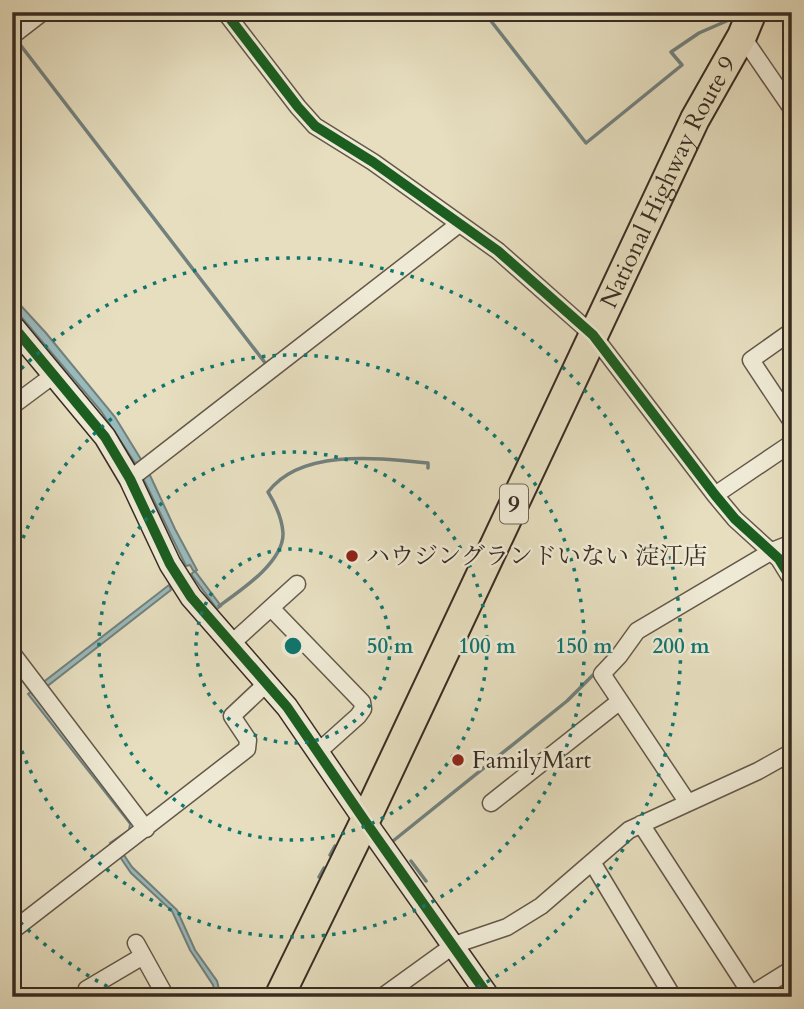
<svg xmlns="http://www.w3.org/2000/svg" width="804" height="1009" font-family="Cardo,'Noto Serif JP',serif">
<rect width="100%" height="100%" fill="#e6debf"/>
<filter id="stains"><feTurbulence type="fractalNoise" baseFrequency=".00286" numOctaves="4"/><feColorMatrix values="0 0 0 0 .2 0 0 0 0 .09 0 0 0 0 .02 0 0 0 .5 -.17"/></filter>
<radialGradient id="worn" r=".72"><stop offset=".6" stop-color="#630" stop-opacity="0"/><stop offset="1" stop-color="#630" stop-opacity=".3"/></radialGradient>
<path fill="#99babb" stroke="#72817e" stroke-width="2" d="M12 296 46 333 115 417 142 461 135 463 101 411 12 306Z
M148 471 175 529 197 570 195 571 221 606 217 609 191 574 194 572 190 565 186 566 142 476Z
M169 585 171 590 36 695 136 823 132 833 112 846 110 843 129 830 130 824 28 694Z
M124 855 132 867 177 910 195 950 217 981 221 997H216L213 985 190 950 172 911 131 873 120 857Z"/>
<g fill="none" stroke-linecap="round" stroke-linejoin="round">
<path stroke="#72817e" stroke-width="3.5" d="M484 12 586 143 682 65 671 52 699 33 738 16
M15 38 266 364
M219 606C240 591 284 562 283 533 282 518 276 505 268 492 301 448 379 458 428 463V468
M20 676 33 694
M393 841 567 701 593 675
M330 855 335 846
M411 861 426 881
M319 877 324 868"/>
<defs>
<path id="street" d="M225 12 298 107 315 126 373 162 498 251 593 335 715 495 735 519 779 559 792 580
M12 36 43 12
M742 36 792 109
M792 331 751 360 792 422
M12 406 55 374
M130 479 459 224
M715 495 792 443
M271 608 362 702 363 709 358 716 319 751
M232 643 297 584
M12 653 146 829
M491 803 620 701
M688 803 602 674 619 656 637 631 772 551 792 543
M641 824 753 997
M592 862 673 997
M12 931 247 749 248 740 232 716 267 683
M136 943 166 997
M752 994 792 969
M89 997 87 989 143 956
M382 997 454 945 507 927 541 906 629 830 758 771 792 752"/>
<path id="secondary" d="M12 325 105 437 130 479 170 564 191 597 287 707 365 821 489 997"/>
<g id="highway">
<path id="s1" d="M279 997 365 821 695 119 742 36 752 12"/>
</g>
</defs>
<use href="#street" stroke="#64584a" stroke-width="19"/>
<use href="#secondary" stroke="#382c23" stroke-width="24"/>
<use href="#highway" stroke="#382c23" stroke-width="32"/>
<use href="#street" stroke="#efead5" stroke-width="16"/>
<use href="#secondary" stroke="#efead5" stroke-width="21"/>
<use href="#highway" stroke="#e6debf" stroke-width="28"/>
<defs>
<path id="cycleway" d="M225 12 298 107 315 126 373 162 498 251 593 335 715 495 735 519 779 559 792 580
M12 325 105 437 130 479 170 564 191 597 287 707 365 821 489 997"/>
</defs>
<use href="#cycleway" stroke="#efead5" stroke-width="15"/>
<use href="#cycleway" stroke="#1b5e20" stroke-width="10"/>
</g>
<g fill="none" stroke="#0f766e" stroke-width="3.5" stroke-dasharray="3.5 7">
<circle cx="293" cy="646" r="97"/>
<circle cx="293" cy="646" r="194"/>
<path d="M13 568A291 291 0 1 1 13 724"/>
<path d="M126 996A388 388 0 0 1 14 916M14 376A388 388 0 1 1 460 996"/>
</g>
<g fill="#8f2418" stroke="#efead5" stroke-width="2.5">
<circle cx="352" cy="556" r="7"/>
<circle cx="458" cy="760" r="7"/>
</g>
<g text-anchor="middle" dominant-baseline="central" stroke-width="5" stroke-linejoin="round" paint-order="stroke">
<rect fill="#efead5" stroke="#6f6558" stroke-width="2" x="500" y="484.5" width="28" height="39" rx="5"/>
<g font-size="23" font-weight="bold" fill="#382c23">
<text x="514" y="504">9</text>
</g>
<g font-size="24" fill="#382c23" stroke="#efead5">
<text stroke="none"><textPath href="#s1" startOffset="903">National Highway Route 9</textPath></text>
</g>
<g font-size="24" fill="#382c23" stroke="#efead5" text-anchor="start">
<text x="366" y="556">ハウジングランドいない 淀江店</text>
<text x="472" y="760">FamilyMart</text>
</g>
</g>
<circle cx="293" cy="646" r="10" fill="#0f766e" stroke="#efead5" stroke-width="3.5"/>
<g font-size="21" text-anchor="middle" font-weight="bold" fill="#0f766e" stroke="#efead5" stroke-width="5" stroke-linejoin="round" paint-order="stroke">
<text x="390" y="653">50 m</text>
<text x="487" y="653">100 m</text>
<text x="584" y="653">150 m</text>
<text x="681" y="653">200 m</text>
</g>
<rect width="804" height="1009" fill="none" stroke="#e6debf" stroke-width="42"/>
<rect x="14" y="14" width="776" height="981" fill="none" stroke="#382c23" stroke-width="3.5"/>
<rect x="21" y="21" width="762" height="967" fill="none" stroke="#382c23" stroke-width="2"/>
<rect width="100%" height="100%" filter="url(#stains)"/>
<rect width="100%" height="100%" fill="url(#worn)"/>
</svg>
